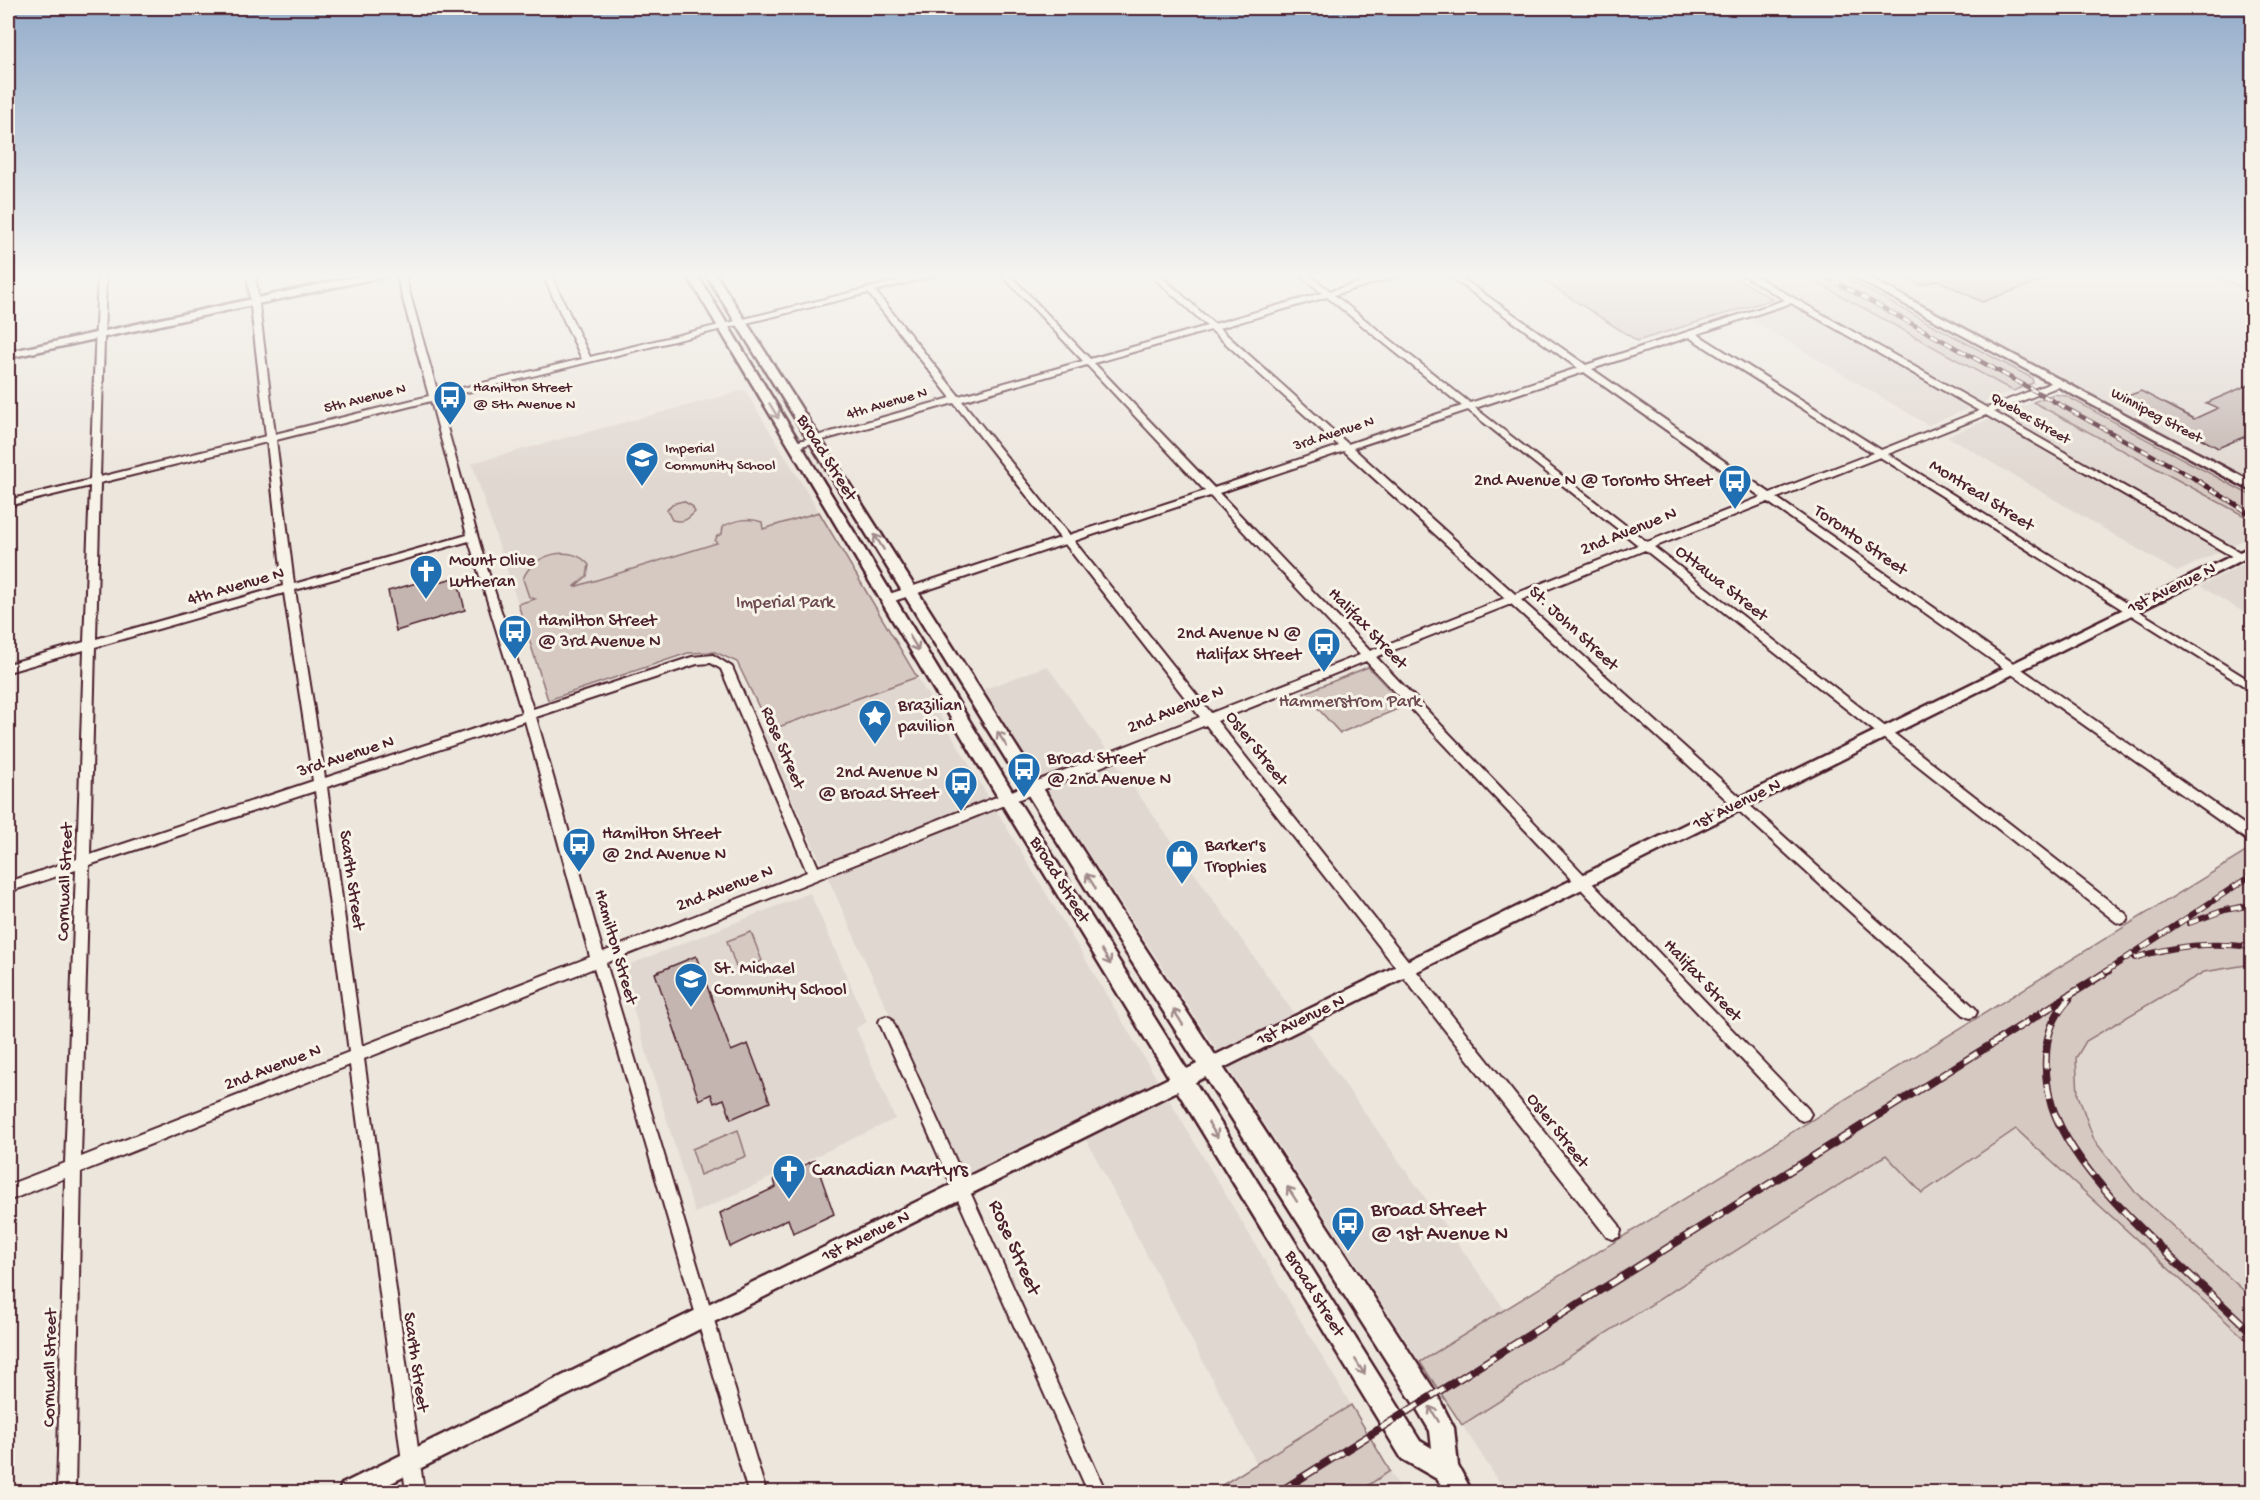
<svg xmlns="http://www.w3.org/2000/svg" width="2260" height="1500" font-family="'Gochi Hand',sans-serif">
<rect width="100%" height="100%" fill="#ece6dd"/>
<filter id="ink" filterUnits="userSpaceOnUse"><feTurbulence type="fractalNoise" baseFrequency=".0167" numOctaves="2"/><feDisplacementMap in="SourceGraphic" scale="12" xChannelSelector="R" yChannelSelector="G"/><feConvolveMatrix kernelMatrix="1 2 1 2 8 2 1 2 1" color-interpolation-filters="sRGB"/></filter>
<g filter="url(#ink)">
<path fill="#e0d7d0" d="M1749 273H1800L2013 391 1928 425 1750 319 1799 302Z
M1859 273H2230L2219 278 2252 291V481Z
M745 390 819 512 518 604 472 463Z
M2033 402 2252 520V536L2177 572 1947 436Z
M2252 560V617L2200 586Z
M1047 666 1505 1310 1420 1362 982 690Z
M917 677 1351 1405 1257 1464 1077 1122 963 1177 762 732Z
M810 893 867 1022 856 1028 895 1119 695 1213 621 968Z
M2252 964V1298L2135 1192 2094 1140 2078 1095 2076 1058 2085 1041 2204 972Z
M2016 1129 2252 1345V1492H1506L1462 1425 1886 1155 1922 1193Z
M1390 1471 1403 1492H1358Z"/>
<path fill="#d5c9c2" stroke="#907476" stroke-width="1.5" d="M1532 273H1728L1773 299 1637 341Z
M1800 273H1836L2032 378 2033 383 2013 391Z
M2230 273H2252V291L2218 278Z
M2054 394 2066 396 2252 496V520L2033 402Z
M683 501 692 506 695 512C687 520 683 523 672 520L667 510 672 504Z
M819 512 917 677 770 730 737 662 715 652 688 653 548 700 518 604 535 599 529 597 523 579C532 554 572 543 589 565L587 576 574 587 717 543 715 541 717 536 722 534 723 526C737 520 748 517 762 522L763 529Z
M1368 667 1405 706 1340 733 1304 693Z
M2252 848V964L2204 972 2086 1041 2076 1058 2078 1095 2094 1140 2135 1192 2252 1298V1345L2016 1129 1922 1193 1886 1155 1462 1425 1420 1362Z
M751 932 762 961 737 970 727 941Z
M738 1130 746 1156 700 1175 692 1149Z
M1351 1405 1390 1471 1358 1492H1211Z"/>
<path fill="#c4b5b0" stroke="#4a1f2b" stroke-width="1.5" d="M1898 273H2060V274L1982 302 1938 280 1921 285Z
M2253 383V433L2218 448 2125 397 2141 391 2194 419 2218 408 2206 403Z
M457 577 465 610 396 631 388 591 420 582 421 587Z
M696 956 731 1051 748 1044 770 1102 731 1119 724 1099 714 1103 711 1094 699 1100 655 973Z
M815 1160 834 1214 793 1233 788 1219 730 1247 720 1213 776 1187 774 1179Z"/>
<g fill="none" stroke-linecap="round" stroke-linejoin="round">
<defs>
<path id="minor" d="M98 273H106L100 477 266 436 247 273H255L275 434 429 396 396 273H404L438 394 582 359 542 273H550L590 357 930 273H944L875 291 959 396 1083 361 1000 273H1008L1090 359 1207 326 1149 273H1158L1214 324 1322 293 1298 273H1307L1330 291 1394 273H1407L1334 295 1470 403 1578 368 1445 273H1454L1586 365 1785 300 1740 273H1750L1987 408 2056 381H2062V385L1994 412 2243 554 2244 556 2243 558H2235L1986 415 1888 454 2252 682V691L1880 457 1777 498 2252 830V841L2247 840 1768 502 1654 547 2126 914 2128 918 2126 922 2121 924 2116 922 1645 550 1521 600 1975 1008 1977 1012 1975 1016 1970 1018 1965 1016 1511 604 1376 657 1808 1109 1811 1114 1808 1119 1803 1121 1798 1119 1366 661 1217 721 1619 1225 1621 1231 1619 1237 1613 1239 1607 1237 1206 725 606 963 766 1492H748L594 968 364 1059 424 1492H406L350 1065 81 1172 75 1492H57L65 1178 8 1201V1185L65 1163 76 870 8 892V882L77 859 84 650 8 672V664L84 642 90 486 8 506V500L90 480ZM868 293 951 398 792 443V447H798L954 403 1060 538 883 596 882 599 883 602H891L1065 544 1200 717 818 867 732 667 713 655 692 657 533 709 483 556 439 399ZM1327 297 1462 406 1348 444 1219 328ZM1791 303 1979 411 1881 450 1697 334ZM1211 330 1339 446 1214 488 1094 363ZM1689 337 1873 453 1770 493 1592 369ZM1087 365 1205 491 1069 535 962 401ZM1584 372 1761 497 1647 542 1475 408ZM431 401 467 535 294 584 276 440ZM1468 410 1638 545 1515 594 1353 448ZM267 442 283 586 96 639 100 483ZM1344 451 1505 598 1370 651 1219 493ZM1210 496 1360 655 1211 713 1074 541ZM469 541 522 713 325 778 295 590ZM284 593 313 781 90 855 95 647ZM711 663 721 669 807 872 603 952 536 717 697 664ZM525 721 590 957 362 1046 327 787ZM315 791 349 1052 81 1157 89 865Z
M886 1016 891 1018 893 1022 1106 1492H1088L879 1022 881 1018Z"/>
<path id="tertiary" d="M372 273H391L386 276 8 358V352Z
M2252 546V555L373 1492H339L342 1484Z"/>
<path id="secondary" d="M686 273H696L1014 794 1420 1441 1432 1448 1430 1431 1417 1409 1116 937 705 273H715L1130 925 1435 1391 1454 1428 1458 1466 1472 1492H1446L1437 1479 1402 1459 1002 804Z
M1847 273H1860L2252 482V491Z"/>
</defs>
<use href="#minor" stroke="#4a1f2b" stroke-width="4"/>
<use href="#tertiary" stroke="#4a1f2b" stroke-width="5"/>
<use href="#secondary" stroke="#4a1f2b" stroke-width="5"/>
<use href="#minor" fill="#f7f3e8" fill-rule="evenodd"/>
<use href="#tertiary" fill="#f7f3e8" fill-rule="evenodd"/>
<use href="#secondary" fill="#f7f3e8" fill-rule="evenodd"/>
<defs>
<path id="rail-far2" d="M1819 273 2192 477 2252 515"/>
<path id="rail-far1" d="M2189 923 2225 910 2252 905
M2135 958C2175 945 2211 942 2252 947
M2105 972 2252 875"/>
<path id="rail" d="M2069 999C2054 1015 2046 1035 2046 1057 2045 1074 2047 1089 2052 1106 2077 1185 2193 1274 2252 1333
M1279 1492 2108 971"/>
</defs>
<use href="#rail-far2" stroke="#4a1f2b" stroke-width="4.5"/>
<use href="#rail-far1" stroke="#4a1f2b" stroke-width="6"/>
<use href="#rail" stroke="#4a1f2b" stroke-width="8"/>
<use href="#rail-far2" stroke="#f7f3e8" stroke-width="3" stroke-dasharray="8" stroke-linecap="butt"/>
<use href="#rail-far1" stroke="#f7f3e8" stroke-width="4" stroke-dasharray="11" stroke-linecap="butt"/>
<use href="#rail" stroke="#f7f3e8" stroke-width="5" stroke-dasharray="15" stroke-linecap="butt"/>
</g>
<defs><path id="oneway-shaft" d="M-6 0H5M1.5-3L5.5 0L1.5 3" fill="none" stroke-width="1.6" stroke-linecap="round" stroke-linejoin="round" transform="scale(1.5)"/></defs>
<g stroke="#a0898a">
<use href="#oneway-shaft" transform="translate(774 411) rotate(59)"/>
<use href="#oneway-shaft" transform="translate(879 542) rotate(-122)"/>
<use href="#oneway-shaft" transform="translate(914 643) rotate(59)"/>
<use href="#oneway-shaft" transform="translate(1002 739) rotate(-122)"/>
<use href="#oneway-shaft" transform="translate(1091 881) rotate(-122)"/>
<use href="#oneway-shaft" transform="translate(1106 957) rotate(59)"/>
<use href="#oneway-shaft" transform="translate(1178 1017) rotate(-122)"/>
<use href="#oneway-shaft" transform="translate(1213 1130) rotate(58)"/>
<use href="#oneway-shaft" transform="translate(1292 1194) rotate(-123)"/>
<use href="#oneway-shaft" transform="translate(1360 1367) rotate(58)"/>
<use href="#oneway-shaft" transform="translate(1434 1414) rotate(-121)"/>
</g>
</g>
<linearGradient id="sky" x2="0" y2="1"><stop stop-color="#93acca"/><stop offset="0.57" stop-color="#f6f4f0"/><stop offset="1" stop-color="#f6f4f0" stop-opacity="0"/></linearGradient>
<rect width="2260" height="483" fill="url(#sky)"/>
<defs>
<symbol id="bus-pin" viewBox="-11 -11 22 30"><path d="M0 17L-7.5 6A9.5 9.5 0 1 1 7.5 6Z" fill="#1f6fb2" stroke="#f7f3e8"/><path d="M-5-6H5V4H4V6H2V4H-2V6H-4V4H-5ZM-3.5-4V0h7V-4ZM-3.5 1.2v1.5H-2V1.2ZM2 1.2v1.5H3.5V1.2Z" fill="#fff"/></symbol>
<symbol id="school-pin" viewBox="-11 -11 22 30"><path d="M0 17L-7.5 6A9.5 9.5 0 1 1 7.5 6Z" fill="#1f6fb2" stroke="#f7f3e8"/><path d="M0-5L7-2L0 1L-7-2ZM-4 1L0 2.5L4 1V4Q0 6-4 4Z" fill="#fff"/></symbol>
<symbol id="church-pin" viewBox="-11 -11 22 30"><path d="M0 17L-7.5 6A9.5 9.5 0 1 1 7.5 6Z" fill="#1f6fb2" stroke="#f7f3e8"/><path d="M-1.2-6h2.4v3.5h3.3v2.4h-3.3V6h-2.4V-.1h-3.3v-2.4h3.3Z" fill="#fff"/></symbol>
<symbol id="sight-pin" viewBox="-11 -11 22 30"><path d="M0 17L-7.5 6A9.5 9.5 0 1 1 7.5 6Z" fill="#1f6fb2" stroke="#f7f3e8"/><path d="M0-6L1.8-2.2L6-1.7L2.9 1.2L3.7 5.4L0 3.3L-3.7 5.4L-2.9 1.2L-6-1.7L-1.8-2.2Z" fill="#fff"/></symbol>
<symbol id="shop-pin" viewBox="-11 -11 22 30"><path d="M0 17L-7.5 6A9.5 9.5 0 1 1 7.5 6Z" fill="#1f6fb2" stroke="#f7f3e8"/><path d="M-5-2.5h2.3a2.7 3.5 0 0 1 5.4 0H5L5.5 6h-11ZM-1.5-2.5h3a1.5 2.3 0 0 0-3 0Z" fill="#fff"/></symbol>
</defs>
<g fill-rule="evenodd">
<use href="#bus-pin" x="431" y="378" width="38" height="52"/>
<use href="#school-pin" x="623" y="439" width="38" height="52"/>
<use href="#bus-pin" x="1716" y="462" width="38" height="52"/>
<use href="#church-pin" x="407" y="552" width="38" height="52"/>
<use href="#bus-pin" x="496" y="612" width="38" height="52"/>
<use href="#bus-pin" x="1305" y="625" width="38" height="52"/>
<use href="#sight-pin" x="856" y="697" width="38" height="52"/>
<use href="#bus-pin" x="1005" y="750" width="38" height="52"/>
<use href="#bus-pin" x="942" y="764" width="38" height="52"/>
<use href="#bus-pin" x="560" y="825" width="38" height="52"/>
<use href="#shop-pin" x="1163" y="837" width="38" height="52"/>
<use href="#school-pin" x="672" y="960" width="38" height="52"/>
<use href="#church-pin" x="770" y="1152" width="38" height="52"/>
<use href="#bus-pin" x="1329" y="1204" width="38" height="52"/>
</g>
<g text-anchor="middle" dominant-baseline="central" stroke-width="6" stroke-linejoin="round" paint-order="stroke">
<g font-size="15" fill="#4a1f2b" stroke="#f7f3e8" text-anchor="start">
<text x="473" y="388">Hamilton Street<tspan x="473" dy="17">@ 5th Avenue N</tspan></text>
<text x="665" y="449">Imperial<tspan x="665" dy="17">Community School</tspan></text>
</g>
<g font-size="15" fill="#4a1f2b" stroke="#f7f3e8">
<text transform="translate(365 399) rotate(-14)">5th Avenue N</text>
<text transform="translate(887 404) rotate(-16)">4th Avenue N</text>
<text transform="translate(2156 416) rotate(28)">Winnipeg Street</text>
<text transform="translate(2030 419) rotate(30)">Quebec Street</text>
<text transform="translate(1334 434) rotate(-18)">3rd Avenue N</text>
</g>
<g font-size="18" fill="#4a1f2b" stroke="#f7f3e8">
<text transform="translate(826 458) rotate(58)">Broad Street</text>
<text transform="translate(1981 496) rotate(32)">Montreal Street</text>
<text transform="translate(1629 532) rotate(-22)">2nd Avenue N</text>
<text transform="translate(1860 541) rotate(35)">Toronto Street</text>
<text transform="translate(1721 584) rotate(38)">Ottawa Street</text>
<text transform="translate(236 587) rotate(-16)">4th Avenue N</text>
<text transform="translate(2172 589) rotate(-26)">1st Avenue N</text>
<text transform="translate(1367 629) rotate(46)">Halifax Street</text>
<text transform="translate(1573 629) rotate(43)">St. John Street</text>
<text transform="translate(1176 710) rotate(-22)">2nd Avenue N</text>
<text transform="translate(782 748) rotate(67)">Rose Street</text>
<text transform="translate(1256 749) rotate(52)">Osler Street</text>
<text transform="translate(346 757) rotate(-18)">3rd Avenue N</text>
<text transform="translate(1737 805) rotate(-26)">1st Avenue N</text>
<text transform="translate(351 880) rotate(82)">Scarth Street</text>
<text transform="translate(1059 880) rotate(58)">Broad Street</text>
<text transform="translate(66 882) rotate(-88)">Cornwall Street</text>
<text transform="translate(725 889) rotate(-21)">2nd Avenue N</text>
<text transform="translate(615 947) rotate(74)">Hamilton Street</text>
<text transform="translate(1702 981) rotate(47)">Halifax Street</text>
<text transform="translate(1301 1021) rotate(-26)">1st Avenue N</text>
<text transform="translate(273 1068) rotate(-21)">2nd Avenue N</text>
<text transform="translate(1557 1131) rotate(52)">Osler Street</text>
<text transform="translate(866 1237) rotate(-26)">1st Avenue N</text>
<text transform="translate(1314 1294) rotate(58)">Broad Street</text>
<text transform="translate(415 1362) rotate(82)">Scarth Street</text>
<text transform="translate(51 1368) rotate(-89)">Cornwall Street</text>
</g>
<g font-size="18" fill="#4a1f2b" stroke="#f7f3e8" text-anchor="start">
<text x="1712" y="481" text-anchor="end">2nd Avenue N @ Toronto Street</text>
<text x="449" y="561">Mount Olive<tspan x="449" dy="21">Lutheran</tspan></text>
<text x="538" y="621">Hamilton Street<tspan x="538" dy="21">@ 3rd Avenue N</tspan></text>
<text x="1301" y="634" text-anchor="end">2nd Avenue N @<tspan x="1301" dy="21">Halifax Street</tspan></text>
<text x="898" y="706">Brazilian<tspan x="898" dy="21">pavilion</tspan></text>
<text x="1047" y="759">Broad Street<tspan x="1047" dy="21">@ 2nd Avenue N</tspan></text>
<text x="938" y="773" text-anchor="end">2nd Avenue N<tspan x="938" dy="21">@ Broad Street</tspan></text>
<text x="602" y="834">Hamilton Street<tspan x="602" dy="21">@ 2nd Avenue N</tspan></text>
<text x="1205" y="846">Barker's<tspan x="1205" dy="21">Trophies</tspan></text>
<text x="714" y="969">St. Michael<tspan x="714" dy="21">Community School</tspan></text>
</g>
<g font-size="18" fill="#6d4a51" stroke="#f7f3e8">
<text x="785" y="603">Imperial Park</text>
<text x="1350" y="702">Hammerstrom Park</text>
</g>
<g font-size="21" fill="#4a1f2b" stroke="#f7f3e8" text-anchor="start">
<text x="812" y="1171">Canadian Martyrs</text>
<text x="1371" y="1211">Broad Street<tspan x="1371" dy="24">@ 1st Avenue N</tspan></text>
</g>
<g font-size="21" fill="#4a1f2b" stroke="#f7f3e8">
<text transform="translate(1013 1248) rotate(66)">Rose Street</text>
</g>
</g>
<rect width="2260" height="1500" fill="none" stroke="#f7f3e8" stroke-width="30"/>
<rect x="15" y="15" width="2230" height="1470" fill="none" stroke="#4a1f2b" stroke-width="2" filter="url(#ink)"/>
</svg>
